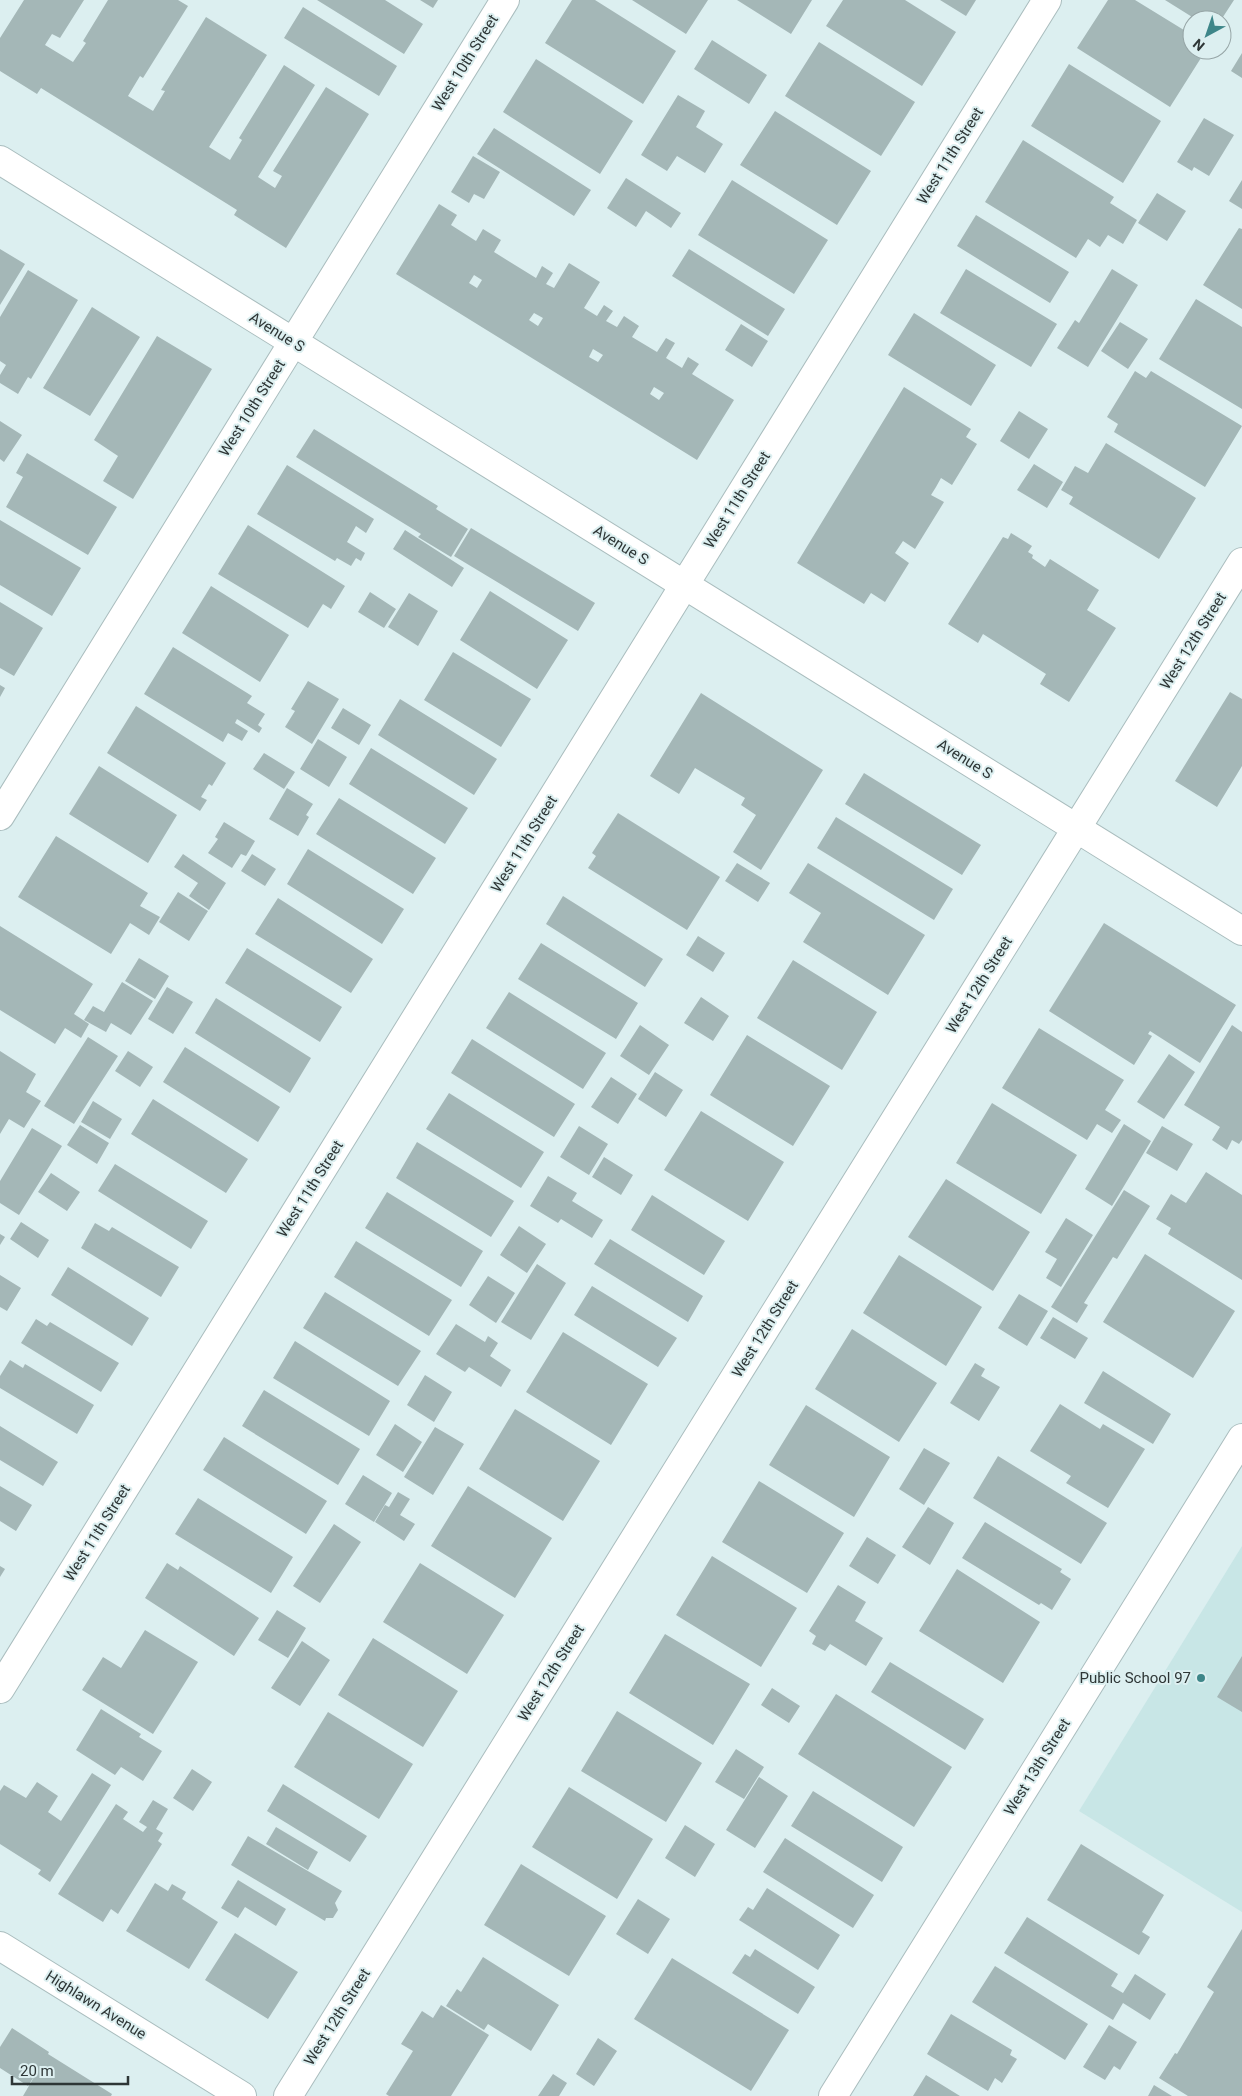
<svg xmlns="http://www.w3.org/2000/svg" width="1242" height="2096" font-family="Roboto,sans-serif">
<rect width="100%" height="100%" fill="#dceff0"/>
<path fill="#c8e6e6" d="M1242 1546V1912L1079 1811Z"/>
<path fill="#a4b7b7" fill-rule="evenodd" d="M24 0H84L60 38 52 34 45 45 73 62 86 43 83 41 108 0H178L188 6 143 78 140 76 128 96 153 111 165 91 161 90 206 17 267 55 209 147 230 160 242 140 239 138 284 65 315 85 258 177 275 188 282 176 273 171 326 87 369 114 286 248 234 215 237 210 120 137 41 88 37 94 0 71V38Z
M317 0H385L423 24 404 54Z
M420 0H438L433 8Z
M572 0H595L676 51 643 104 545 43Z
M632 0H708L686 34Z
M737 0H812L791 34Z
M843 0H905L956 32 922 86 826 26Z
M940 0H976L966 16Z
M1108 0H1135L1192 35V50H1206L1170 107 1077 48Z
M1165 0H1234L1221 20H1197Z
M303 7 397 66 379 96 284 38Z
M712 40 767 75 749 104 694 69Z
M819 42 915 102 881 156 785 96Z
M1242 53V78L1231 71Z
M536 59 633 121 600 174 503 112Z
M1069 64 1161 121 1123 183 1031 126Z
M678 95 705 111 696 127 723 144 705 173 677 156 667 171 641 155Z
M775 111 871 171 837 225 740 165Z
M1204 118 1234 135 1209 176 1194 167 1192 171 1177 162Z
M494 128 591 190 574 216 477 154Z
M1023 140 1114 197 1110 203 1137 220 1123 244 1108 235 1100 247 1088 239 1076 258 985 202Z
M473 156 500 172 484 199 474 194 469 203 451 192Z
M626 178 681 213 671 228 646 211 636 227 607 208Z
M732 180 828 240 794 294 698 235Z
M1242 180V209L1229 201Z
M1157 193 1186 211 1167 241 1138 223Z
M439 204 457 215 451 225 476 241 483 229 501 240 494 252 536 278 542 266 553 273 546 284 554 288 569 263 600 282 584 308 597 316 604 305 613 311 606 321 617 327 624 316 639 326 632 337 657 352 666 338 675 343 666 358 682 368 688 357 699 364 692 374 734 400 697 460 396 274ZM474 275 482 280 477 288 469 283ZM534 313 543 318 538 326 529 320ZM593 349 603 355 598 362 589 357ZM654 387 664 393 659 400 650 394Z
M976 215 1069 272 1050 303 957 246Z
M1239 228 1242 229V309L1203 285Z
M0 249 25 264 0 305Z
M689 249 785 309 768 336 672 276Z
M966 269 1057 324 1031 367 940 313Z
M1112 269 1138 285 1088 367 1057 348 1075 320 1079 323Z
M28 270 78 300 31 379 28 377 18 394 0 383V375L6 365 0 361V317Z
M1196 299 1242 327V409L1159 359Z
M92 307 140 337 90 416 43 388Z
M914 313 996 365 971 406 888 355Z
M1120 322 1148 339 1128 369 1101 351Z
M741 324 768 341 752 367 725 350Z
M157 336 212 369 133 499 103 481 118 456 94 440Z
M1135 371 1146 378 1151 371 1242 426 1205 487 1114 432 1118 424 1107 417Z
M904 387 971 429 966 437 977 444 952 485 941 478 936 487 931 495 944 502 915 549 903 541 895 553 909 563 885 602 871 593 864 604 797 563Z
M1019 411 1048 429 1029 459 1000 441Z
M0 421 22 435 4 462 0 459Z
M314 429 438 506 436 509 468 529 451 557 418 537 421 534 296 457Z
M1106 443 1196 498 1159 559 1069 504 1073 497 1061 490 1075 466 1088 473Z
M27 453 117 507 88 555 6 507 23 477 16 473Z
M1034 464 1063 482 1047 508 1017 490Z
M287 465 374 519 366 533 356 526 347 542 365 553 361 561 356 558 351 566 337 558 335 561 257 514Z
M0 520 81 568 52 616 0 585Z
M248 525 345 586 331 609 323 604 308 628 218 574Z
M471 528 595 603 578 631 454 556Z
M405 530 464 568 452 587 393 549Z
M1011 533 1032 546 1028 552 1033 555 1032 558 1045 567 1050 559 1099 590 1087 610 1116 628 1069 702 1040 684 1046 674 983 634 978 643 948 624 1003 537 1008 539Z
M211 586 289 635 260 682 182 633Z
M490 591 568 640 537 689 460 640Z
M370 592 396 609 384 628 358 612Z
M409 593 438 611 418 646 388 627Z
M0 602 43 628 14 676 0 668Z
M173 647 252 696 247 703 265 714 258 725 262 728 259 733 237 719 235 723 248 731 242 741 228 733 223 742 144 694Z
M453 652 531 699 501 747 424 700Z
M308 681 339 699 312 744 285 727 295 711 291 709Z
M0 685 5 688 0 697Z
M1230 692 1242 699V766L1217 807 1175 781Z
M701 693 823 770 761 870 733 852 756 815 741 805 745 798 695 768 679 794 650 776Z
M400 699 497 759 474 795 378 735Z
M136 706 226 763 212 786 209 784 201 797 207 800 200 811 107 753Z
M343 708 371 725 359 745 331 728Z
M318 739 347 757 329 787 300 769Z
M371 748 468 808 445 844 349 784Z
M264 753 295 772 284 789 253 769Z
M99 766 177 815 148 863 69 814Z
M864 773 981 845 962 875 845 804Z
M287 788 313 804 306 815 309 817 298 836 269 819Z
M339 798 436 858 413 894 316 834Z
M618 813 720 877 687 930 588 868 596 856 592 853Z
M836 817 953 889 934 920 817 848Z
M224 822 255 841 246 856 241 854 232 868 208 853 218 839 215 837Z
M56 836 148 893 140 906 160 917 149 935 130 923 111 954 18 897Z
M308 849 404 909 382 944 287 884Z
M183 854 226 883 209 910 189 896 198 883 174 867Z
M252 854 276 869 265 886 241 871Z
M737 863 770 883 758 902 725 881Z
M808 863 925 935 888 995 803 942 821 913 789 893Z
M178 892 208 911 189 941 159 922Z
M563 896 663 959 645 987 546 924Z
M278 898 373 959 351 993 255 934Z
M1104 923 1236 1005 1200 1063 1150 1031 1148 1034 1152 1036 1134 1065 1049 1011Z
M0 926 93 984 74 1014 89 1024 81 1038 65 1028 55 1044 0 1010Z
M698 936 725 953 713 972 686 955Z
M541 943 638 1003 616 1039 518 979Z
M247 948 342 1007 320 1042 225 983Z
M139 958 169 976 155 999 125 981Z
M793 960 877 1012 842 1070 757 1018Z
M122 982 153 1001 131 1035 111 1023 106 1032 84 1020 93 1006 104 1012Z
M167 987 193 1002 173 1034 148 1019Z
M509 992 606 1053 583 1089 486 1028Z
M701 997 729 1016 713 1041 684 1023Z
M216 998 311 1058 290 1093 195 1033Z
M640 1025 669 1045 649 1075 620 1056Z
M1232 1025 1242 1032V1140L1239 1144 1232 1140 1227 1150 1212 1140 1220 1127 1184 1105Z
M1039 1028 1124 1080 1105 1110 1121 1120 1112 1133 1097 1124 1087 1140 1002 1088Z
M747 1035 830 1086 793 1146 710 1095Z
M88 1037 118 1056 74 1124 44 1106Z
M472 1039 575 1104 554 1137 451 1073Z
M185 1047 280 1107 258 1142 163 1082Z
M0 1051 36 1074 26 1092 41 1101 24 1128 9 1119 0 1134Z
M128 1051 153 1067 140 1087 115 1071Z
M1169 1054 1195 1072 1164 1119 1137 1102Z
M655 1072 683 1090 666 1117 638 1099Z
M611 1077 637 1094 618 1124 591 1107Z
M449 1093 544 1152 521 1188 426 1129Z
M153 1099 248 1159 226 1193 131 1134Z
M93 1101 122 1119 110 1139 81 1122Z
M992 1103 1077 1155 1041 1214 956 1163Z
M701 1111 784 1162 748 1221 664 1170Z
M1124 1124 1151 1141 1112 1206 1085 1189Z
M80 1125 109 1143 97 1164 67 1145Z
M579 1126 608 1144 589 1175 560 1157Z
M1162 1126 1193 1144 1177 1171 1146 1153Z
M32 1128 62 1146 19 1215 0 1203V1181Z
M417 1142 514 1201 491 1237 396 1178Z
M604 1157 633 1175 621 1195 592 1177Z
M115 1164 208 1221 191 1249 98 1191Z
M1206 1172 1242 1195V1280L1168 1234 1171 1228 1156 1219 1171 1194 1186 1203Z
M51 1173 80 1192 67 1211 38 1192Z
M548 1176 577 1193 572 1201 603 1220 592 1238 561 1219 558 1223 530 1206Z
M946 1179 1030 1232 993 1291 908 1237Z
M1124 1190 1150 1206 1117 1259 1113 1257 1084 1303 1088 1305 1077 1323 1051 1307Z
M387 1192 483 1251 461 1287 365 1228Z
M652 1195 725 1241 704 1275 631 1230Z
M1066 1218 1093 1235 1061 1287 1046 1278 1057 1259 1045 1252Z
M21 1222 49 1240 38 1258 10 1239Z
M95 1223 109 1231 112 1227 179 1267 161 1297 81 1248Z
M519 1226 546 1244 527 1273 500 1255Z
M0 1234 5 1237 0 1245Z
M610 1239 703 1296 688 1322 594 1264Z
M356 1241 452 1300 429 1336 334 1277Z
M1145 1254 1235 1311 1193 1378 1103 1322Z
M899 1255 982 1307 946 1366 863 1313Z
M537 1264 566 1283 531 1340 501 1322Z
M68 1267 149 1318 132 1346 51 1295Z
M0 1275 21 1288 7 1311 0 1307Z
M488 1276 515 1293 496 1323 469 1305Z
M592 1286 677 1338 658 1367 574 1315Z
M325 1292 421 1351 398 1386 303 1328Z
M1019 1294 1048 1311 1027 1346 998 1328Z
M1053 1317 1088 1338 1075 1359 1040 1338Z
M36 1319 47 1326 50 1322 119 1363 101 1392 21 1343Z
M456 1324 485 1342 488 1336 498 1343 490 1356 511 1370 501 1387 469 1367 465 1372 436 1354Z
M852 1329 937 1383 899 1442 815 1389Z
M563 1332 648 1384 611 1445 526 1392Z
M295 1341 390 1401 369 1436 273 1378Z
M10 1360 23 1368 25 1364 94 1405 77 1434 0 1388V1376Z
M975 1363 985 1369 981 1376 1000 1387 979 1421 950 1403Z
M1103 1371 1171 1414 1153 1444 1084 1403Z
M425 1375 452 1392 434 1422 407 1405Z
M264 1390 360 1449 338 1485 242 1426Z
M1060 1404 1100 1429 1103 1424 1145 1449 1108 1508 1066 1483 1071 1476 1030 1451Z
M806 1405 890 1457 854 1517 769 1465Z
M515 1409 600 1461 563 1521 479 1469Z
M395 1424 422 1442 403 1472 376 1455Z
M0 1426 58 1462 43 1486 0 1460Z
M435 1427 464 1444 433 1495 404 1477Z
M224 1437 327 1501 306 1534 203 1470Z
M924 1448 950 1463 924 1505 899 1489Z
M998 1456 1107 1523 1081 1564 973 1498Z
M363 1475 392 1493 374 1522 345 1504Z
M759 1481 844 1533 807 1593 722 1542Z
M0 1486 32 1505 16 1531 0 1521Z
M468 1486 552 1538 515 1598 431 1546Z
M398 1492 410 1499 400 1515 415 1524 404 1541 375 1522 385 1505 389 1507Z
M198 1498 293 1557 271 1593 175 1534Z
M928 1507 954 1523 930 1565 902 1547Z
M985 1522 1062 1569 1060 1572 1071 1579 1052 1610 1041 1603 1039 1605 962 1558Z
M334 1524 361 1542 320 1603 293 1586Z
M867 1537 896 1555 878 1584 849 1566Z
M712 1556 797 1608 761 1667 676 1615Z
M167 1563 178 1570 180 1566 259 1618 234 1656 145 1598Z
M420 1563 504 1615 467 1674 383 1622Z
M0 1566 5 1569 0 1577Z
M957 1569 1040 1622 1003 1683 919 1631Z
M838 1585 866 1602 855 1621 883 1638 866 1666 830 1644 825 1651 812 1644 816 1636 809 1631Z
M277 1610 306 1628 288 1658 258 1640Z
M145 1630 198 1662 153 1734 82 1690 103 1657 121 1668Z
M665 1634 750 1684 713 1745 629 1693Z
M373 1638 458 1691 423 1747 338 1695Z
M302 1641 330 1660 300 1706 271 1688Z
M1242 1656V1712L1217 1697Z
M890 1662 984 1719 965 1750 871 1692Z
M772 1688 800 1706 789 1723 761 1705Z
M836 1694 952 1767 914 1827 798 1754Z
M101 1709 141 1734 139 1737 162 1751 143 1781 121 1767 115 1775 76 1750Z
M617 1711 702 1763 666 1822 581 1771Z
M328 1712 413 1764 379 1819 294 1767Z
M736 1749 764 1767 744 1799 715 1782Z
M192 1769 212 1782 193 1811 173 1798Z
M92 1773 111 1785 50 1882 38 1874 41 1870 0 1844V1791L4 1785 26 1798 37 1782 58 1796 48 1812 61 1821Z
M759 1777 788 1796 755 1848 726 1830Z
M283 1784 367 1836 350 1862 267 1811Z
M569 1787 653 1839 617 1899 532 1847Z
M813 1791 903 1847 882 1882 791 1826Z
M153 1800 168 1809 156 1829 163 1833 158 1841 162 1844 118 1914 111 1909 103 1922 58 1894 116 1804 128 1812 123 1819 143 1832 147 1827 139 1822Z
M685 1825 715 1844 695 1877 665 1858Z
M276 1827 318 1852 308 1870 266 1844Z
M248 1836 342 1891 335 1903 338 1910 333 1918H326L325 1921 231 1865Z
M785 1838 874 1895 853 1928 763 1872Z
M1081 1844 1164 1895 1142 1932 1150 1937 1139 1955 1047 1900Z
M521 1864 606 1916 569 1976 484 1925Z
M238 1880 286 1909 276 1926 245 1907 238 1918 221 1908Z
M155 1883 168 1891 172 1884 186 1892 182 1899 218 1922 189 1969 126 1931Z
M767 1888 840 1935 818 1970 739 1920 748 1907 753 1910Z
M638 1899 670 1919 648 1954 616 1934Z
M1027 1917 1118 1974 1111 1986 1123 1993 1135 1974 1166 1994 1150 2020 1123 2003 1113 2020 1004 1953Z
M1242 1929V2096H1188L1159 2078 1175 2053 1177 2054 1214 1992 1207 1987Z
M235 1933 298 1972 268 2019 205 1980Z
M755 1949 815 1987 798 2014 732 1973 745 1954 750 1957Z
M483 1957 559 2005 531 2051 488 2024 484 2030 446 2006 457 1989 461 1992Z
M672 1958 789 2030 751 2091 634 2019Z
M995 1966 1088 2024 1065 2060 972 2002Z
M441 2005 489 2035 451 2096H389L386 2094 413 2051 401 2044 422 2011 433 2018Z
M951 2014 1012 2050 1010 2055 1017 2059 1002 2083 995 2078 988 2091 927 2054Z
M1109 2025 1137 2042 1120 2070 1114 2066 1105 2080 1083 2067Z
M12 2028 49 2052 48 2054 112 2094 111 2096H23L37 2072 28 2086 0 2068V2047Z
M598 2038 617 2051 594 2086 576 2074Z
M553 2074 567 2083 559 2096H538Z
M926 2075 960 2096H913Z
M1154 2085 1172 2096H1148Z"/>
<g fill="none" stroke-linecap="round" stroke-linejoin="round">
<defs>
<path id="minor" d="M0 160 1242 931
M0 816 505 0
M0 1689 1047 0
M0 1946 242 2096
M288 2096 1242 562
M833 2096 1242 1438"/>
</defs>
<use href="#minor" stroke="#aabdbe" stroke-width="30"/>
<use href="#minor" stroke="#fff" stroke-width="28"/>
</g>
<circle fill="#3e8689" stroke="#dceff0" stroke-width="2" cx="1201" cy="1678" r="5"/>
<g text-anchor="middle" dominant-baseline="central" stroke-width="4" stroke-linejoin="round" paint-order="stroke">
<g font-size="15" fill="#2e3636" stroke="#dceff0">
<text transform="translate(465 63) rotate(-58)">West 10th Street</text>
<text transform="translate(950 156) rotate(-58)">West 11th Street</text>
<text transform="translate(277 332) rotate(32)">Avenue S</text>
<text transform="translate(252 408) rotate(-58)">West 10th Street</text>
<text transform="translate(737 500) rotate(-58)">West 11th Street</text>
<text transform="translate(621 545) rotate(32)">Avenue S</text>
<text transform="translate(1193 641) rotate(-58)">West 12th Street</text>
<text transform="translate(965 759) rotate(32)">Avenue S</text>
<text transform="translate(524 844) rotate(-58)">West 11th Street</text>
<text transform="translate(979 985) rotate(-58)">West 12th Street</text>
<text transform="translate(310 1189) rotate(-58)">West 11th Street</text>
<text transform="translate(765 1329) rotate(-58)">West 12th Street</text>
<text transform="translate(97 1533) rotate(-58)">West 11th Street</text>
<text transform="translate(551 1673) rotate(-58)">West 12th Street</text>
<text transform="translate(1037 1767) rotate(-58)">West 13th Street</text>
<text transform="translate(96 2005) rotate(32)">Highlawn Avenue</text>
<text transform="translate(337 2017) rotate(-58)">West 12th Street</text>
</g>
<g font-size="15" fill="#2e3636" stroke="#dceff0" text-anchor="end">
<text x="1191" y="1678">Public School 97</text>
</g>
</g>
<g transform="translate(1207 35) rotate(220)"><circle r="24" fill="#dceff0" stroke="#96a5a6"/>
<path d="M0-4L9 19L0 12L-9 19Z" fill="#3e8689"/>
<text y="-8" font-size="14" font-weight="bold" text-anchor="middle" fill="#2e3636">N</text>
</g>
<path d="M12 2076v8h116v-8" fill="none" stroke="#2e3636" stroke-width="2.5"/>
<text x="20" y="2076" font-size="15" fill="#2e3636" stroke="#dceff0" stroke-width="4" paint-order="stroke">20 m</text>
</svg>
